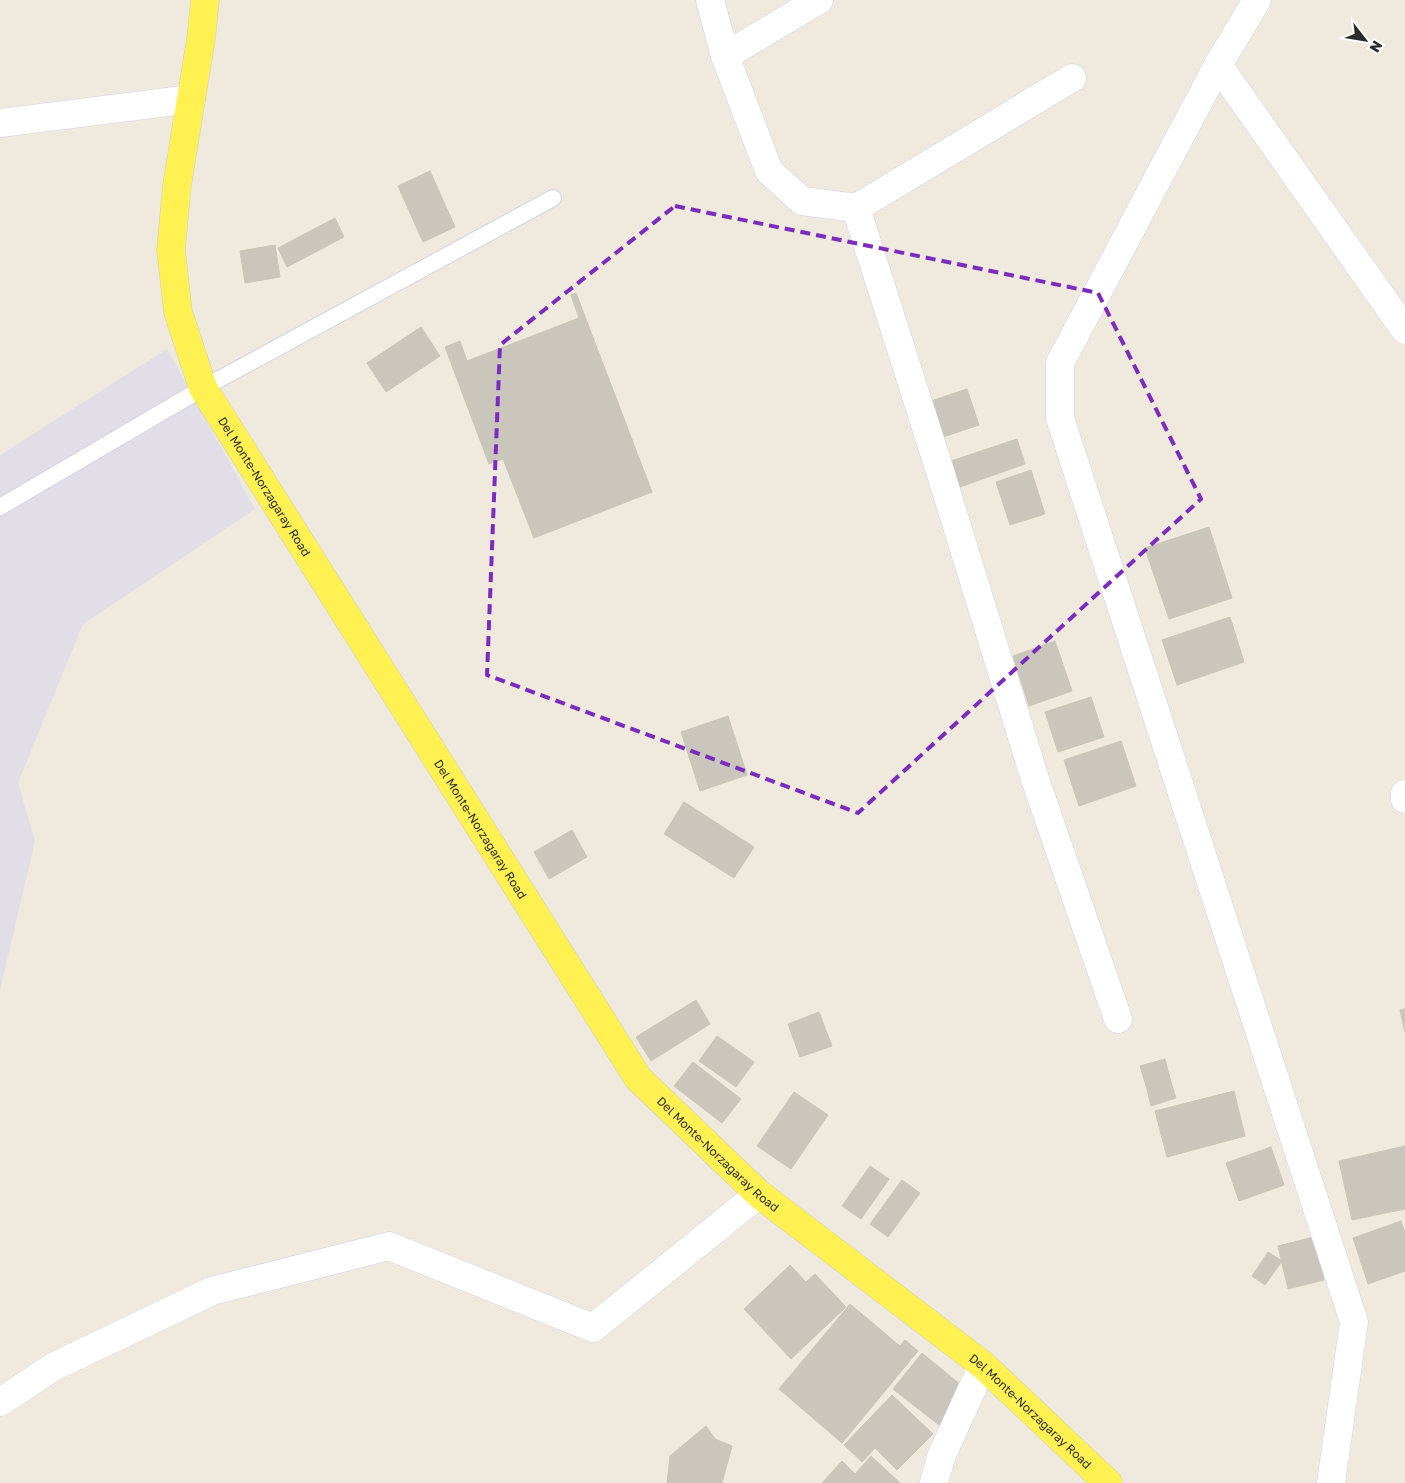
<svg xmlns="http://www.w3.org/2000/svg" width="1405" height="1483" font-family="'Golos Text',sans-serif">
<rect width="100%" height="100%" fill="#efeadd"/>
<path fill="#e2dee7" d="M167 349 255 509 83 624 18 783 35 841 0 990V455Z"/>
<path fill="#cac6bc" stroke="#cac6b6" d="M430 171 455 227 423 242 398 186Z
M335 218 344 237 287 267 278 248Z
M275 245 280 277 245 283 240 251Z
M576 293 652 492 534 538 503 459 489 464 445 347 460 341 467 361 579 318 571 295Z
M421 327 440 356 386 392 367 363Z
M967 389 979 425 940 438 928 402Z
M1017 439 1025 464 960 487 951 461Z
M1031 470 1045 514 1010 525 996 482Z
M1209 527 1232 598 1169 619 1145 548Z
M1230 617 1244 662 1177 685 1162 640Z
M1055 641 1072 691 1029 706 1013 656Z
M1091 697 1104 737 1058 752 1045 712Z
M728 716 747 775 700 791 681 732Z
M1121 741 1136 786 1079 806 1064 760Z
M684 802 754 847 734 878 664 834Z
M572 830 587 857 549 879 534 852Z
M696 1000 710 1024 651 1061 636 1037Z
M1405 1009V1032L1400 1010Z
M819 1012 832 1046 800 1057 788 1024Z
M717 1036 754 1062 736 1087 699 1061Z
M1165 1059 1171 1082 1147 1089 1140 1066Z
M693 1062 741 1099 722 1123 674 1086Z
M1171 1082 1176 1098 1151 1106 1147 1089Z
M1234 1091 1245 1136 1167 1157 1155 1111Z
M794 1092 828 1115 791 1169 757 1146Z
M1405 1146V1209L1352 1220 1339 1161Z
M1271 1147 1284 1185 1239 1201 1226 1163Z
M870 1166 889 1179 861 1219 842 1206Z
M902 1180 920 1193 888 1237 870 1224Z
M1401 1221 1405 1233V1271L1368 1284 1353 1238Z
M1314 1237 1324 1280 1288 1289 1278 1246Z
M1268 1252 1282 1261 1265 1285 1252 1276Z
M790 1265 806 1282 815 1274 846 1307 791 1359 744 1309Z
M850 1304 900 1346 905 1340 918 1351 842 1443 779 1389Z
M922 1353 967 1390 939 1425 893 1389Z
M892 1395 933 1434 897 1470 875 1448 862 1462 844 1445Z
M706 1426 715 1439 732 1446 722 1483H667L670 1456Z
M871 1456 900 1483H822L842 1461 855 1474Z"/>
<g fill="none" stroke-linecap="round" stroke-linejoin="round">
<defs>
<path id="lane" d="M0 507 203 388 553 198"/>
<path id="street" d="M710 0 725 56 769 171 802 201 856 208 1072 78
M1257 0 1218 65 1060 363V418L1354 1322 1331 1483
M725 56 819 0
M1218 65 1405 330
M0 123 191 99
M856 208 939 468 1035 779 1118 1019
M1405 794V799
M0 1402 53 1367 212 1291 389 1246 593 1328 759 1194
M934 1483 941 1457 983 1365"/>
<g id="primary">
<path id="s1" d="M205 0 201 39 177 185 171 250 178 312 203 388 638 1078 759 1194 983 1365 1108 1483"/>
</g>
</defs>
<use href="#lane" stroke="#d2d2e6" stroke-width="18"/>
<use href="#street" stroke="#d2d2e6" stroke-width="29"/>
<use href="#primary" stroke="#ccc" stroke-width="29"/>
<use href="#lane" stroke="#fff" stroke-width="16"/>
<use href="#street" stroke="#fff" stroke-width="28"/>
<use href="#primary" stroke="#fff152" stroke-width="28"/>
</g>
<path fill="none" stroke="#7b2cbf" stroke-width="4" stroke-dasharray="10 6" stroke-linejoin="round" d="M675 206 1098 293 1201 499 858 813 487 675 500 345Z"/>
<g text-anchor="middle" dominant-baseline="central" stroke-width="4" stroke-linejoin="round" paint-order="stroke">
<g font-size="12" fill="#2c2c2c" stroke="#fff">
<text stroke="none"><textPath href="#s1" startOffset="511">Del Monte-Norzagaray Road</textPath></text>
<text stroke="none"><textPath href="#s1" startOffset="916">Del Monte-Norzagaray Road</textPath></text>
<text stroke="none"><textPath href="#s1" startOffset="1321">Del Monte-Norzagaray Road</textPath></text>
<text stroke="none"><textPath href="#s1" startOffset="1726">Del Monte-Norzagaray Road</textPath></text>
</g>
</g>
<g transform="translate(1365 40) rotate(121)" stroke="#ffffff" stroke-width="4" paint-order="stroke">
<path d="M0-4L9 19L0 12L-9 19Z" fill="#2c2c2c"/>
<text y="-8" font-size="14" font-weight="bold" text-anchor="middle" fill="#2c2c2c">N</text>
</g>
</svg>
